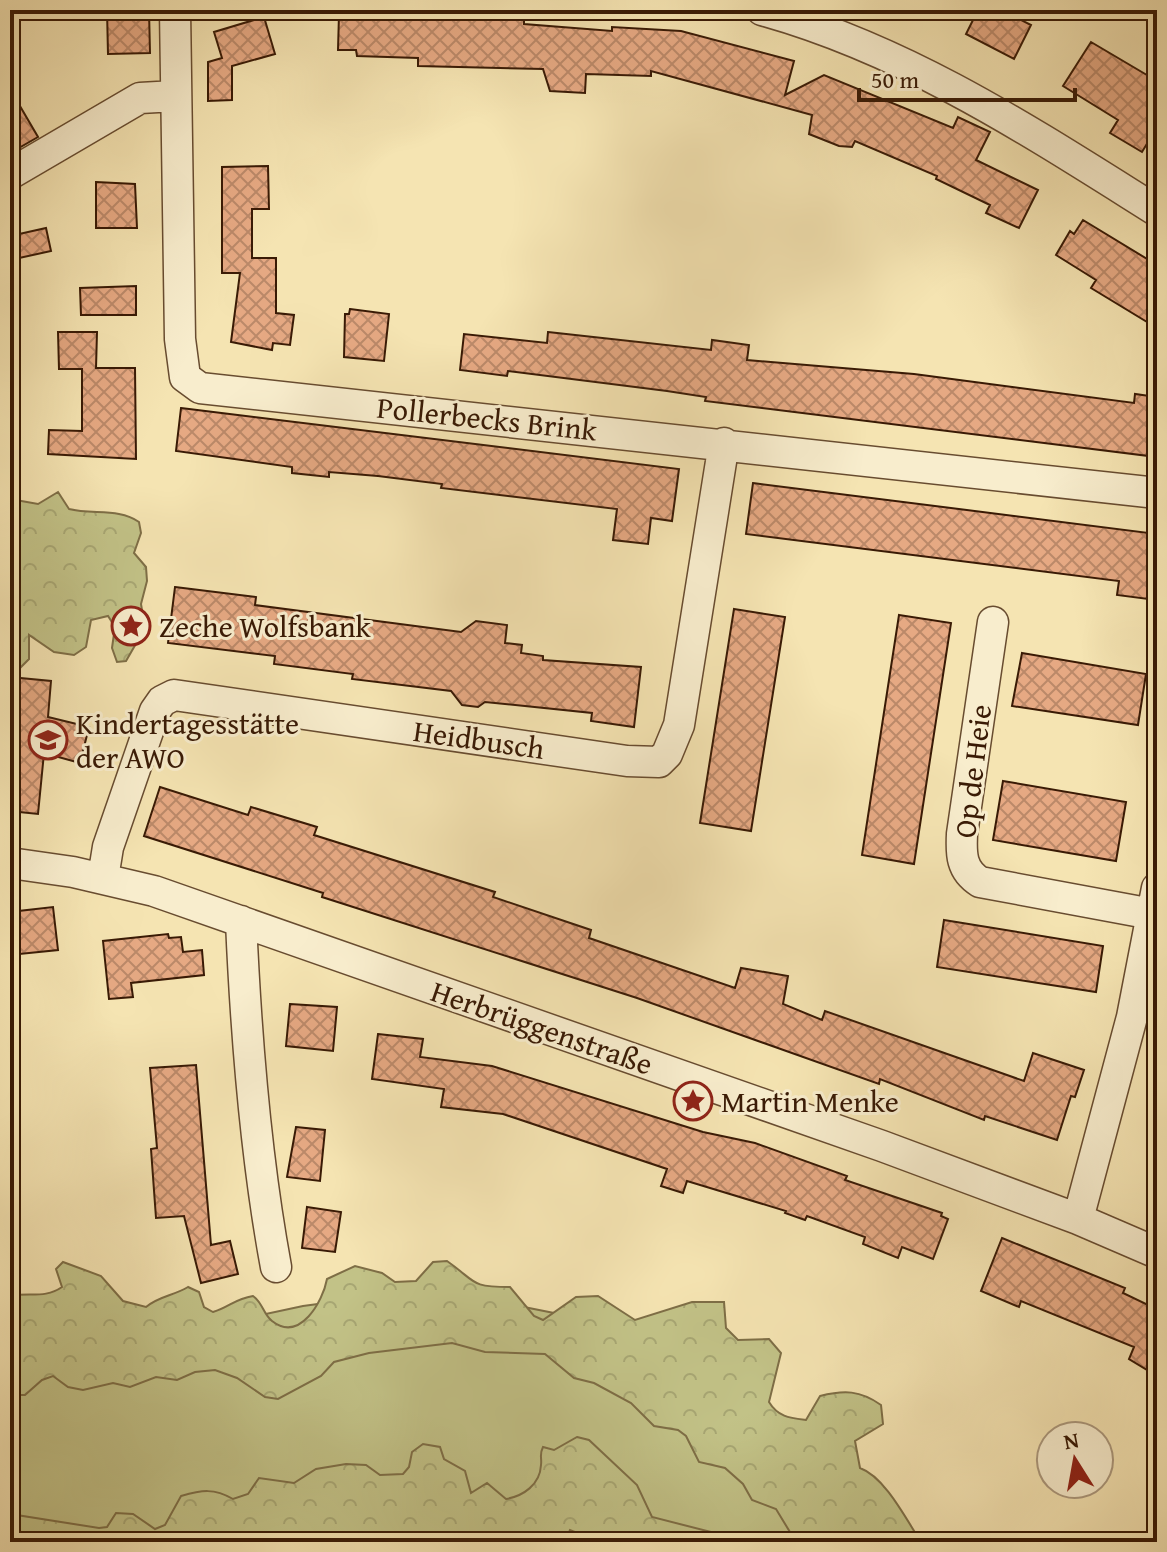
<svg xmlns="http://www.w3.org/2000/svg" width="1167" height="1552" font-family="'Gentium Book Plus',serif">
<defs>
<pattern id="forest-crowns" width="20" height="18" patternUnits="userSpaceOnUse" patternTransform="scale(2)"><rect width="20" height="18" fill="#c2c287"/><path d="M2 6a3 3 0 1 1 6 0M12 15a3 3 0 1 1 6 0" fill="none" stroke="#a7a673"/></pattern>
<pattern id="cemetery-stones" width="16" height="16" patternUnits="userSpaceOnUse" patternTransform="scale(2)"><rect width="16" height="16" fill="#c2c287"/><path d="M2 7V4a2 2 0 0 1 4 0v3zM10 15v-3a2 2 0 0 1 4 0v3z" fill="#a7a673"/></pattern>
<pattern id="building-cross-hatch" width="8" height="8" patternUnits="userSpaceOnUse" patternTransform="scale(2)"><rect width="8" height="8" fill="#e6a983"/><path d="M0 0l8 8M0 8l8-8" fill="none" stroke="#bb8969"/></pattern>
</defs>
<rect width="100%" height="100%" fill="#f5e4b2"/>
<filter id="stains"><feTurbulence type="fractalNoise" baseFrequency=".0025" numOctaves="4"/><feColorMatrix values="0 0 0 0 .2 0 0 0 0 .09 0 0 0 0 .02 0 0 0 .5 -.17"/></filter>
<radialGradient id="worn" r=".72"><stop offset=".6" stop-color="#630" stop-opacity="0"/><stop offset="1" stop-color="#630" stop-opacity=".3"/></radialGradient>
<path fill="#c2c287" stroke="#7e6e46" stroke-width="2" d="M392 1294 514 1305 674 1337 849 1542H571L546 1534 439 1542H10V1334L196 1329 303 1306Z"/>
<path fill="url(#forest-crowns)" stroke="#7e6e46" stroke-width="2" d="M58 492 69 509C93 515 119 508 139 522L141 533 134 553 146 567 147 581 141 604 145 628 126 661 117 662 112 648 115 627 108 616 91 620 86 647 74 655 54 652 29 635V659L20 668 10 671V499L38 504Z
M447 1261C477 1282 469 1287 510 1287L534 1316 543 1320 576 1297 598 1296 635 1320 692 1302H724L726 1328 738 1340 769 1339 781 1353 769 1402C778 1417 790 1418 806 1420L820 1396C844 1390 860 1390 881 1405L883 1424 855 1441 860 1468C885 1477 906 1519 921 1542H796L776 1509 752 1500 743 1484 725 1468 699 1462 686 1436 678 1430 654 1426 631 1403 594 1383 574 1378 545 1354 485 1352 452 1343 369 1353 334 1362 321 1376 278 1399 265 1397 237 1378 215 1370 195 1372 177 1380 156 1377 130 1387 113 1383 83 1390 68 1387 53 1376 42 1380 25 1395H10V1296C29 1292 45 1299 62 1287L56 1269 63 1262 101 1276 123 1301 146 1307C159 1296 173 1296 188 1287L199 1292 204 1307 213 1312C230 1307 234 1299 253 1296 263 1303 263 1314 272 1321 300 1343 323 1301 327 1279L355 1266 382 1273 395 1282 416 1281 433 1262Z
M577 1437 589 1440 637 1485 652 1517 719 1534 720 1542H600L570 1530 565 1542H10V1514L99 1528 107 1527 116 1513 133 1514 155 1529 165 1525 181 1496C202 1490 214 1488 233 1499L248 1494 259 1478 294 1483 316 1469 346 1464 366 1465 380 1475 403 1474 409 1467 412 1452 423 1444 440 1447 444 1459 465 1471 471 1493 487 1483 506 1499C523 1496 540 1485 541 1465 542 1457 539 1455 543 1447L554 1450Z"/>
<path fill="url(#cemetery-stones)" stroke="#7e6e46" stroke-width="2" d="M546 1533 571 1542H439Z"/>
<path fill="url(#building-cross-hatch)" stroke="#391a05" stroke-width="2" d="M107 10H149L150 53 108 54Z
M978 10H1001L1031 25 1014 59 966 34Z
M339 14 524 17V24L612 31V27L681 31 794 61 785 95 824 75 953 128 958 117 990 132 976 160 1038 190 1019 228 986 213 990 205 936 179 937 176 855 141 852 147 839 146 809 134 812 115 651 71V76L586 74 585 93 550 91 543 69 418 66V58L357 56 356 50H338Z
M264 17 275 54 232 66V100L208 101V62L222 58 214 32Z
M1091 42 1157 81V127L1142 152 1110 133 1118 120 1063 86Z
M10 89 38 137 10 153Z
M268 166 269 209H252V258H276V313L294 315 290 345 273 343 272 350 231 342 240 273H222V167Z
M96 182 135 184 137 228H96Z
M1083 220 1157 265V328L1091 288 1096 280 1056 255 1070 231 1074 234Z
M46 228 51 251 10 260V236Z
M136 286V315H81L80 288Z
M350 309 389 314 384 361 344 357 345 314H349Z
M58 332H97L96 368H135L136 459 48 454 49 430 82 431V369H59Z
M548 332 711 350 712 340 749 345 747 360 914 374 1134 403 1135 394 1157 397V457L705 401 706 397 667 391 508 371 507 376 460 370 464 334 547 343Z
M181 408 679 469 672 521 651 518 648 544 613 540 617 509 441 488 442 484 378 476 329 472V477L292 473V467L176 451Z
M753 483 1157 534 1153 585 1148 599 1117 595 1119 581 746 534Z
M175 587 256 597 255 605 461 632 476 621 507 625 505 643 522 645 521 653 543 656V660L641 667 634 727 591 721 592 713 485 702 478 707 462 705 451 691 352 679 353 674 274 664 275 656 168 643Z
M734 609 785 617 751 831 700 823Z
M899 615 951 623 914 864 862 855Z
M1022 653 1146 674 1138 725 1012 706Z
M10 677 51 681 48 717 89 727 80 763 44 753 38 814 10 811Z
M1003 781 1126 802 1116 861 993 840Z
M160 787 248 815 251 807 317 827 314 835 495 892 493 897 591 930 589 938 735 988 741 968 788 976 783 1004 822 1020 825 1011 1024 1081 1033 1053 1084 1070 1075 1097 1071 1096 1057 1140 985 1116 984 1120 880 1079 879 1084 637 998 322 897 323 893 144 836Z
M53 907 58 950 10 955V912Z
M944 920 1103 946 1096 992 937 967Z
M168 934 169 938 181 937 183 952 202 950 204 975 131 983 133 997 109 999 103 941Z
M290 1004 337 1007 333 1051 286 1046Z
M378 1034 423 1039 420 1057 492 1066 703 1132 755 1143 847 1176 845 1180 942 1213 941 1216 948 1219 933 1259 902 1247 898 1258 863 1244 865 1237 807 1216 805 1220 785 1213 786 1211 687 1181 683 1193 661 1186 667 1169 503 1114 441 1107 444 1089 372 1079Z
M196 1065 211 1245 230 1241 238 1274 201 1283 184 1216 156 1218 151 1149 157 1148 150 1068Z
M296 1127 325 1130 320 1181 287 1177Z
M307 1207 341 1212 335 1252 302 1248Z
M1002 1238 1125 1288 1123 1293 1152 1307 1157 1296V1376L1129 1359 1134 1347 1021 1301 1019 1307 981 1291Z"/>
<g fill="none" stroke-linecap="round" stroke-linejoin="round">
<defs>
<path id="minor" d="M175 10 180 339 185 377 200 388 1157 493
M762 10C907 50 1031 132 1157 211
M10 174 140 98 175 96
M993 622 962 834C961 854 961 870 980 882L1152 914
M10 863 73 872 154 891 882 1146 1078 1219 1157 1253
M103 878 108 847 155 711 162 701 174 695 627 761 659 762 667 754 679 725 724 443
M241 921C246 1036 255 1154 276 1267
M1078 1219 1132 1017 1157 888"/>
</defs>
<use href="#minor" stroke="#684c30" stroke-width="33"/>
<use href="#minor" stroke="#f8edcd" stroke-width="30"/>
</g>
<defs>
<symbol id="sight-ring" viewBox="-11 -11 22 22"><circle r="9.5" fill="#f8edcd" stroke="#8f2418" stroke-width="1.5"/><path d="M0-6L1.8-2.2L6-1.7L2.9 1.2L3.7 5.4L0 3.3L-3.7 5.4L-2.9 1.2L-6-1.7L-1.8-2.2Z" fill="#8f2418"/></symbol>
<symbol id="school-ring" viewBox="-11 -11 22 22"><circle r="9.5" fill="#f8edcd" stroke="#8f2418" stroke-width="1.5"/><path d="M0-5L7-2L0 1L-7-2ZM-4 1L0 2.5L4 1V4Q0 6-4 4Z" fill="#8f2418"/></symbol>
</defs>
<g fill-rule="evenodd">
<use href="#sight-ring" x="109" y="604" width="44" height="44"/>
<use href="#school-ring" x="26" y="718" width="44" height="44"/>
<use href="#sight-ring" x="671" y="1079" width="44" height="44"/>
</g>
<g text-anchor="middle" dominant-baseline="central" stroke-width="6" stroke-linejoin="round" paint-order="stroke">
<g font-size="30" fill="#391a05" stroke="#f8edcd">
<text transform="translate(487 418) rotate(6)">Pollerbecks Brink</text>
<text transform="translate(479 739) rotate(8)">Heidbusch</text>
<text transform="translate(972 771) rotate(-83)">Op de Heie</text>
<text transform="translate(542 1027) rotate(19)">Herbrüggenstraße</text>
</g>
<g font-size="30" fill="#391a05" stroke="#f8edcd" text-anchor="start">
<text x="159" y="626">Zeche Wolfsbank</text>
<text x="76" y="723">Kindertagesstätte<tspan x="76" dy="34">der AWO</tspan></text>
<text x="721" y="1101">Martin Menke</text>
</g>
</g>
<rect width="1167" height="1552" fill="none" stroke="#f5e4b2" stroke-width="40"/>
<rect x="12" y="12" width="1143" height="1528" fill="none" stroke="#391a05" stroke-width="4"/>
<rect x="20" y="20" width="1127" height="1512" fill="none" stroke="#391a05" stroke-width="2"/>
<g transform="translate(1075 1460) rotate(349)"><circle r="38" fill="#f8edcd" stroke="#ac997d" stroke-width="2"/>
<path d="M0-6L14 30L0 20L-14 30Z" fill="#8f2418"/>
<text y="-12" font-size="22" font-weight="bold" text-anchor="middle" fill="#391a05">N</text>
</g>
<path d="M859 88v12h216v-12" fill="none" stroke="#391a05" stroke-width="4"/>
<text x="871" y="88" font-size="24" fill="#391a05" stroke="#f8edcd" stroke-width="6" paint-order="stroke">50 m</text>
<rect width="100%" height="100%" filter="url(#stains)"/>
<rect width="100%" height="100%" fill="url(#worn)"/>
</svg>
